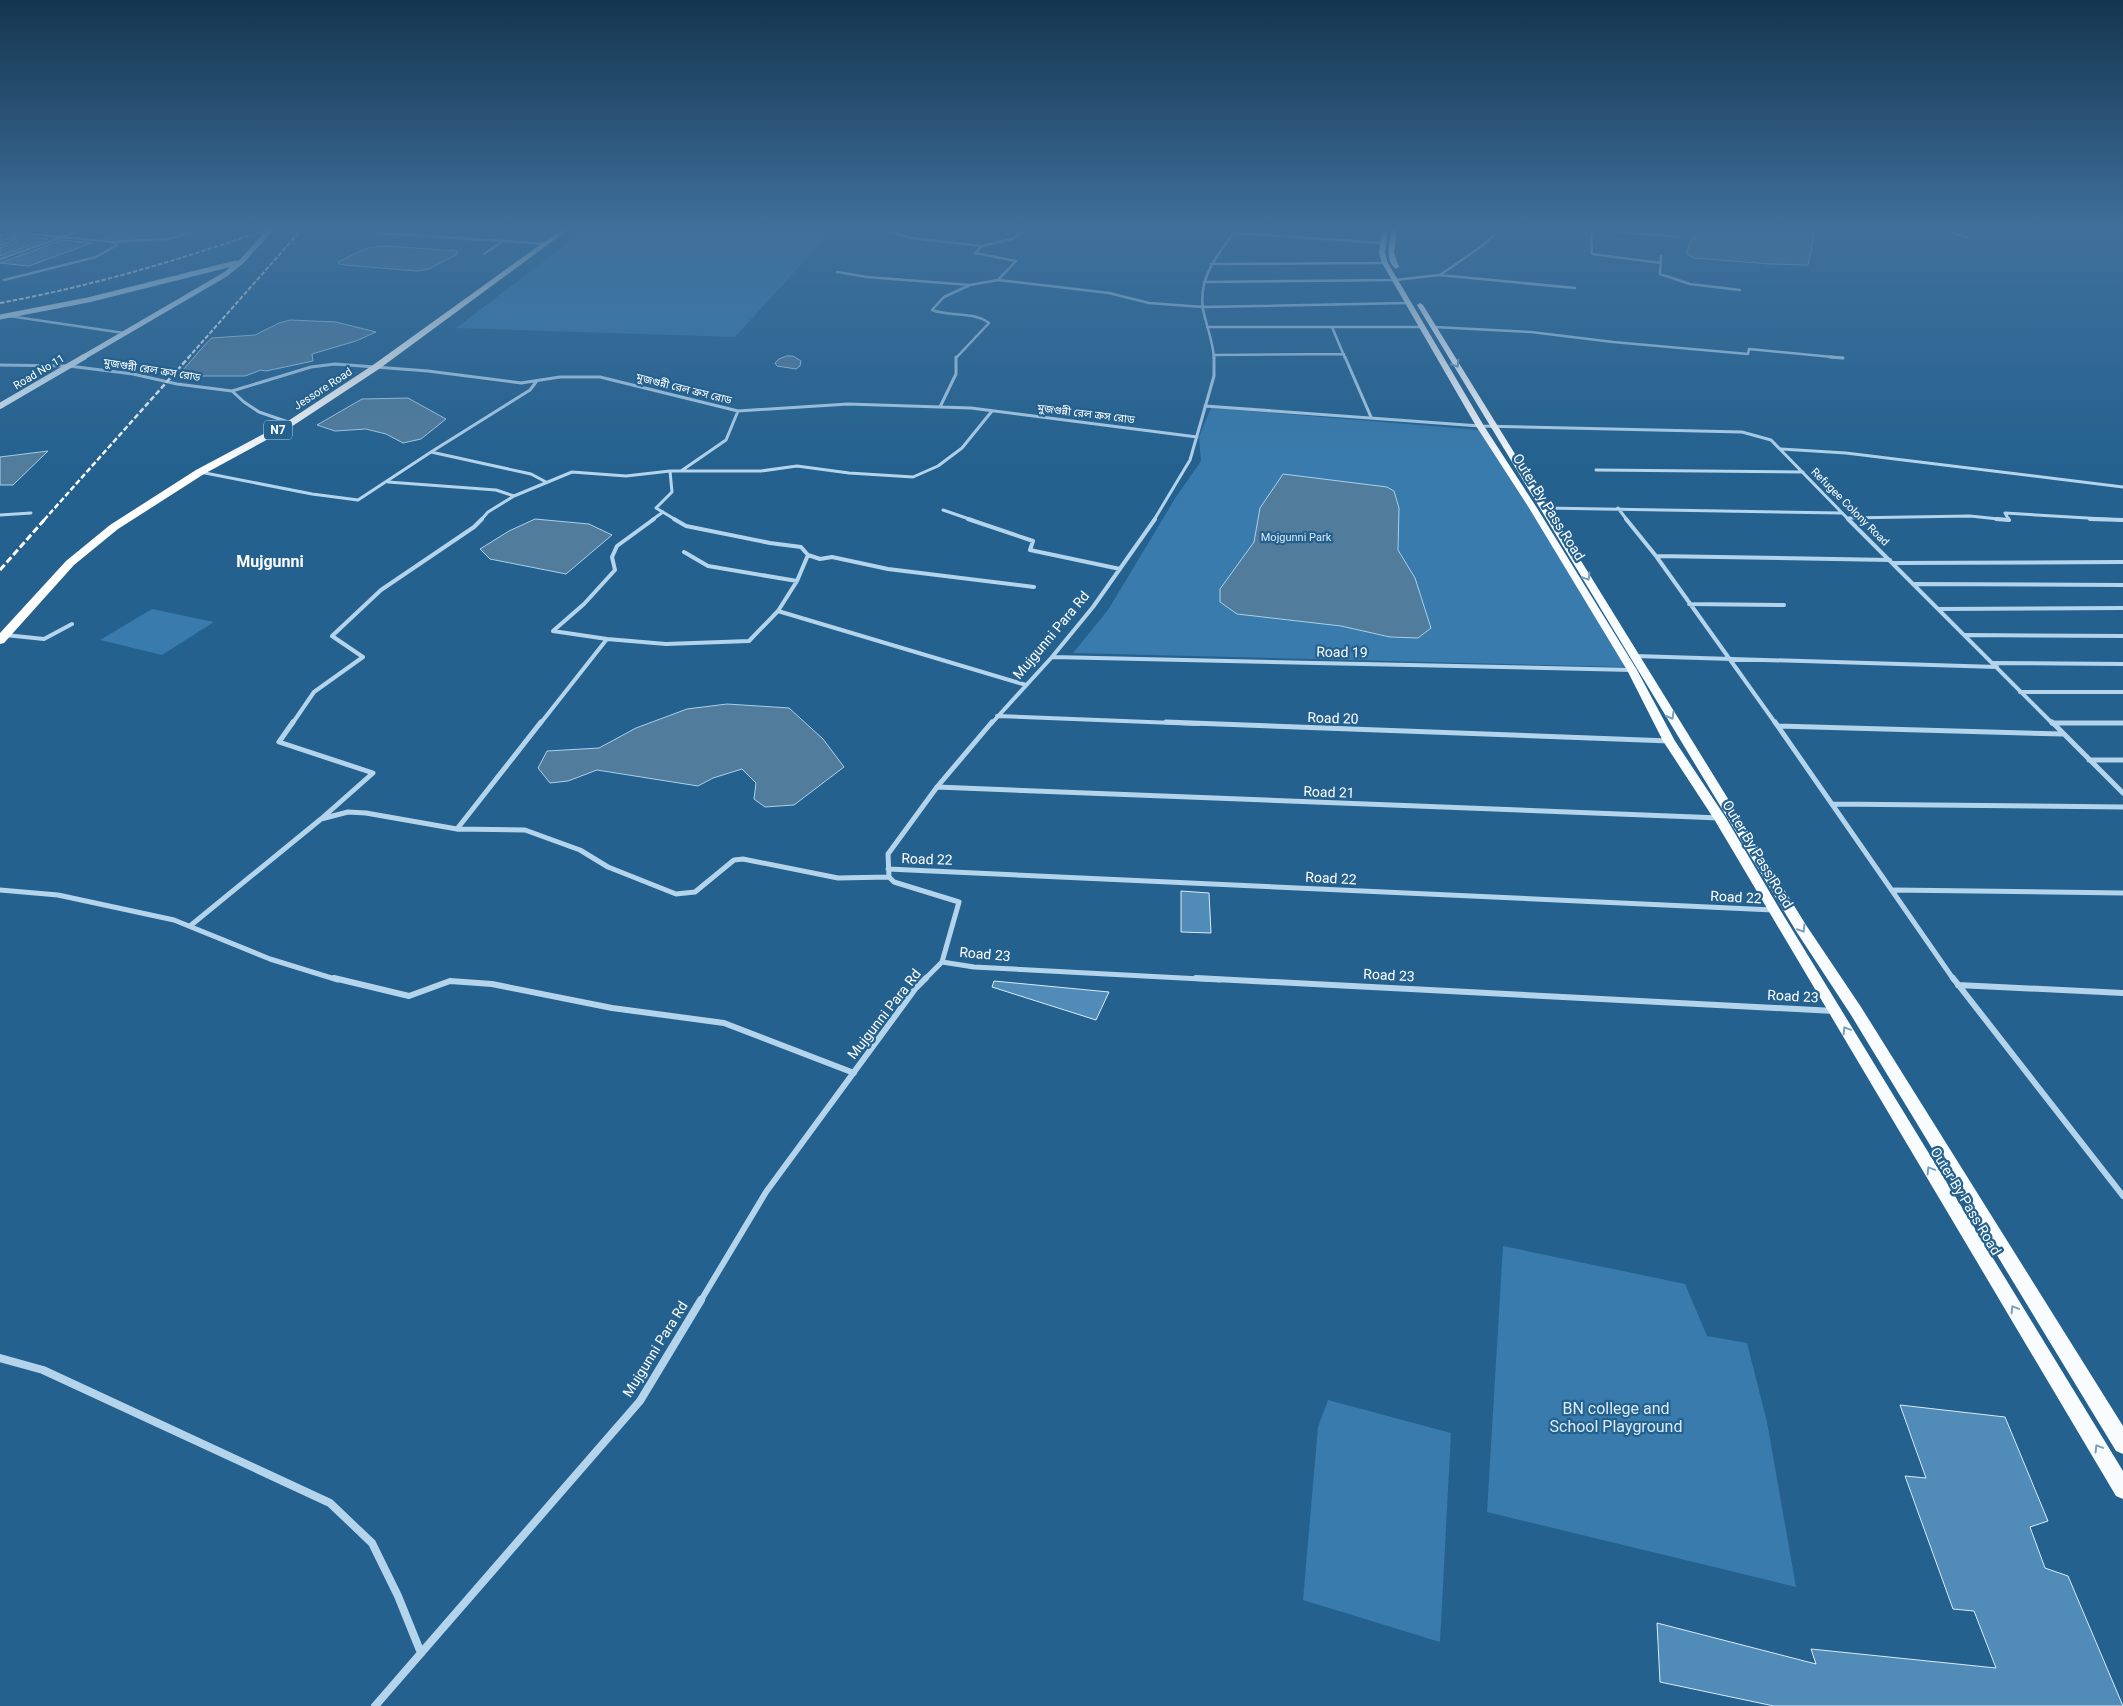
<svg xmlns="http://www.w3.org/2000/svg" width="2123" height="1706" font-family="Roboto,'Noto Sans Bengali',sans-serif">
<rect width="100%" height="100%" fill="#24618f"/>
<path fill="#387bac" d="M124 229H198C173 238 123 246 97 238Z
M586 229H606L830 233 735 337 456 328Z
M1211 408 1479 430 1530 508 1627 667 1073 653 1108 610 1176 497 1201 461 1199 437Z
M152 609 214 622 162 655 100 640Z
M1503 1246 1685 1284 1707 1336 1747 1343 1767 1422 1796 1587 1487 1512Z
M1328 1400 1451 1433 1440 1642 1303 1600 1318 1427Z"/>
<path fill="#527c9b" stroke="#a8d1ec" d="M1726 229H1812L1814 237 1808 265 1770 264 1694 258 1686 254 1689 244 1697 232 1725 230Z
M386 246 458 251 456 255 429 269 417 271 345 265 339 264 338 262 367 248Z
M290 320 336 322 376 332 356 341 312 354 313 361 266 371 261 370 245 376H181V372C188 365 206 342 212 338L255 335 279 323Z
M786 356H793L801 361 800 366 796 369 777 366 775 363 779 359Z
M408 398 446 419 421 439 403 443 386 434 366 429 335 431 317 425 362 399Z
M48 451 13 485H0V457Z
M1283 474 1387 487 1394 491 1399 508 1398 550 1415 578 1431 628 1418 638 1390 637 1341 626 1237 614 1220 602V589L1254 542 1260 508Z
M535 519 589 524 612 535 566 574 490 559 480 549 509 531Z
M727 704 789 708 823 739 844 767 794 805 765 807 754 799 756 783 742 769 713 778 698 786 597 770 568 781 550 783 538 768 547 751 599 748 636 728 687 709Z"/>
<path fill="#508cb7" stroke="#d9ebf9" d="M0 234 48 239 0 256V248L15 243 17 240 13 237 0 242Z
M62 240 92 243 29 266 0 263Z
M1181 891 1209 893 1211 933 1181 932Z
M994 981 1109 992 1096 1020 992 987Z
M1900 1405 2005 1417 2048 1521 2030 1527 2045 1568 2068 1576 2123 1706H1774L1660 1682 1657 1623 1816 1664 1811 1649 1996 1668 1974 1611 1953 1609 1905 1476 1926 1478Z"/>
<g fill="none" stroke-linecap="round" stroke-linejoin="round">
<path stroke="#b4d4ec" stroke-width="2.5" d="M377 229 375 233 503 241
M730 229 818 231 820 229
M887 229 885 231 911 238 982 246 975 253 1016 261 998 280 1109 293 1149 303 1203 307 1409 303
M1582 229 1680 237
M1591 229 1592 254 1661 263
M1949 229 1944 230 1966 237
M0 231 112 242 117 245 96 257 4 280
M1233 233 1383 243
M113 242 168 239 203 229
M0 245 14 240
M982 246 1012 239 1026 229
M484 254 503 241 545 244
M1661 256 1660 274 1690 284 1740 290
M0 259 85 229
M1211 264 1385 263
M837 272 867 277 970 285 998 280
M1440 275 1482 246 1500 229
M1204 282 1395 280 1439 275 1575 288
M9 316 124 333
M1207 327H1423
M1332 327 1345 358
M1434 327 1531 332 1613 342 1748 354 1749 349 1843 358
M1214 355 1344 354
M956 358 989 323C973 311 950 317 932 310L944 297 970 285
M1214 358C1213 341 1206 325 1203 309 1198 276 1219 253 1237 229"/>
<path stroke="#b4d4ec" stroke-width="3" d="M1345 357 1371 417
M1830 357 1843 358
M0 365 69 366 133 374 177 384 232 391 244 402 259 412 291 423
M232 391 311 367 335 364 428 371 521 383 560 377H600L738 411 848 404 971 408 1197 437
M1205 406 1480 426 1742 432 1771 440 1849 520
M940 407 956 374V357
M1781 449 1846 453 2123 487
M431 452 530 390 536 382
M1596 470 1803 472
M670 471 672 492 656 508 676 520
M681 471 726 440 738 411
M200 472 312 494 358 500 431 452 531 474 546 482
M388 482 496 490 514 496
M1544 508 1841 513
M1618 508 1627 520
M943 510 972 520
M0 515 31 513
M1847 518 1970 516 2008 520
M481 520 488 512 514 496 572 472 626 476 670 471H761L797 466 849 473 913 477 938 466 962 448 992 411
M652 520 663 512
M1154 520 1190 460 1214 376V357
M2009 520 2005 513 2121 520"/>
<path stroke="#b4d4ec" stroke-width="4" d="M674 519 686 526 770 543 801 547 808 555 820 559 832 557 888 569 1034 587
M968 519 1033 541 1030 550 1120 569
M1626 519 1656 556 1776 724
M1848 519 2053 724
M1996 519 2009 520 2008 519
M2090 519 2123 520
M684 552 708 566 797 581
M808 555 797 581 778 611 1026 685
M1656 556 1890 560
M1893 563 2123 562
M1915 584 2123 585
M1689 604 1784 605
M1939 609 2123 608
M5 635 44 639 72 624
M1965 635 2123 636
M607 639 666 644 749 641 778 611
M1635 656 1997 667
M1052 657 1632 670
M1993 663 2123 664
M2020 692H2123
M997 716 1199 724
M2052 723H2123
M292 724 314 692 363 657 332 636 381 590 474 527 482 519
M540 724 607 639 553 631 584 604 615 570 612 557 617 546 654 519
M991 724 1052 657 1093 607 1155 519"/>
<path stroke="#b4d4ec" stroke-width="5" d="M293 722 279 742 373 773 321 819
M1166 722 1669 741
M1775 722 1954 980
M2052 722 2123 793
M2052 723H2123
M1778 726 2062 734
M2089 760H2123
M937 787 1720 818
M1832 804 2123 807
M457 829 541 722
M888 869 1773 910
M0 890 58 895 174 920 270 959 338 980
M1894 890 2123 893
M190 926 321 819 348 812 366 813 457 829 525 830 580 850 608 867 676 894 695 892 734 860 743 859 838 878 889 877
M942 962 974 967 1220 980
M924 980 942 962 959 902 894 882 889 877 888 854 937 787 992 722"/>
<path stroke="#b4d4ec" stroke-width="6" d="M334 978 409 996 450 981 492 984 612 1008 724 1023 854 1073
M1196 978 1834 1011
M1953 978 2123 1196
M1958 985 2123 993
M700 1302 766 1192 915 989 926 978"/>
<path stroke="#b4d4ec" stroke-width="8" d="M0 1358 43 1370 330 1503 372 1543 398 1596 421 1653
M375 1706 640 1401 701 1300"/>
<path stroke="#dfeef9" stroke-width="5" d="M0 317 88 300 236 263
M82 358 226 274 242 261 271 229"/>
<path stroke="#dfeef9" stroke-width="6" d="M0 406 84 357"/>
<path fill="#f9fcff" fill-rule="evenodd" d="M1382 229H1388L1385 253 1388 263 1484 426 1537 508 1637 670 1675 741 1726 818 1779 908 2123 1471V1499L2116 1496 1714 819 1663 741 1627 670 1529 508 1476 426 1382 263 1379 253Z
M1391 229H1397L1394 253 1399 267 1396 269C1384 260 1390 242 1391 229Z
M1420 303 1423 305 1806 925 1861 1007 2123 1426V1454L2116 1451 1851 1015 1796 931 1417 305Z"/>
<path fill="#fff" fill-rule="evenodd" d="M562 229H569L379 369 294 425 204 474 118 529 74 565 4 643 0 644V633L66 561 110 525 196 470 288 421 373 365Z"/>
<path stroke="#fff" stroke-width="2" stroke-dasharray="4.5 2" stroke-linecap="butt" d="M0 303C92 286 180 260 268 229
M188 358 302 229"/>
<path stroke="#fff" stroke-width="2.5" stroke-dasharray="5.5 2.5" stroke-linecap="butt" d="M44 520 189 357"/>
<path stroke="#fff" stroke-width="3" stroke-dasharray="7 3" stroke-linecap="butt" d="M0 570 45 519"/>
</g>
<defs><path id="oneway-chevron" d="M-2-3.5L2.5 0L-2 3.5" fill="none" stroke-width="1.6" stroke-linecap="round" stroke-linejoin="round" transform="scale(1.25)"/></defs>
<g stroke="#799fbc">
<use href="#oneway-chevron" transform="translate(1456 364) rotate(59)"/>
<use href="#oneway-chevron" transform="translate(1587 577) rotate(58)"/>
<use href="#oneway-chevron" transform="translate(1671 716) rotate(60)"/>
<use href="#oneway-chevron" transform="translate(1802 929) rotate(58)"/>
<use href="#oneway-chevron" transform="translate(1846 1030) rotate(-121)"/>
<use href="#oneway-chevron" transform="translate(1930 1170) rotate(-121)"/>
<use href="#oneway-chevron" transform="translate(2014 1309) rotate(-121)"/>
<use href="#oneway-chevron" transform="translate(2098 1448) rotate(-121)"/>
</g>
<linearGradient id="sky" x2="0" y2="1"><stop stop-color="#14354f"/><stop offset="0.49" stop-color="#3f709b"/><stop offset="1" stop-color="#3f709b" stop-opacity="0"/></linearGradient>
<rect width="2123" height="467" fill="url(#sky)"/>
<g text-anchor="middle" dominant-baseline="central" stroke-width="4.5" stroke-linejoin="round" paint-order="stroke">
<g font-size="11" fill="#fff" stroke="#24618f">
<text transform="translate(152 370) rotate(9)">মুজগুন্নী রেল ক্রস রোড</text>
<text transform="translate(39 372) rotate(-31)">Road No 11</text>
<text transform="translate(323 389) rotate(-33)">Jessore Road</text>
<text transform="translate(684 389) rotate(14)">মুজগুন্নী রেল ক্রস রোড</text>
<text transform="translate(1086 414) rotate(7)">মুজগুন্নী রেল ক্রস রোড</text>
<text transform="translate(1850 507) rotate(45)">Refugee Colony Road</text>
</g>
<g font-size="11" fill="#d9ebf9" stroke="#24618f">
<text x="1296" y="537">Mojgunni Park</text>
</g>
<rect fill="#24618f" stroke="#bdd0dd" stroke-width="1" x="264" y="420.5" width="28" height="19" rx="4"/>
<g font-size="12" font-weight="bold" fill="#fff">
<text x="278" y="430">N7</text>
</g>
<g font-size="14" fill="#fff" stroke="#24618f">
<text transform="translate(1549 507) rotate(58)">Outer By Pass Road</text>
<text transform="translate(1051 635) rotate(-50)">Mujgunni Para Rd</text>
<text transform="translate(1342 652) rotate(1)">Road 19</text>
<text transform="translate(1333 718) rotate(2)">Road 20</text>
<text transform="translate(1329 792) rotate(2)">Road 21</text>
<text transform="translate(1758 854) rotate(59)">Outer By Pass Road</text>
<text transform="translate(927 859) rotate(2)">Road 22</text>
<text transform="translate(1331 878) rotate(3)">Road 22</text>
<text transform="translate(1736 897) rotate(3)">Road 22</text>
<text transform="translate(985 954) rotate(5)">Road 23</text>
<text transform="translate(1389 975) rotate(3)">Road 23</text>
<text transform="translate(1793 996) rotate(3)">Road 23</text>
<text transform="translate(884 1014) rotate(-52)">Mujgunni Para Rd</text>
<text transform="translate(1966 1201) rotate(59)">Outer By Pass Road</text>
<text transform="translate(655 1349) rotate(-58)">Mujgunni Para Rd</text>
</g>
<g font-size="16" font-weight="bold" fill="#fff" stroke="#24618f">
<text x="270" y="561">Mujgunni</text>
</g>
<g font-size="16" fill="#d9ebf9" stroke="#24618f">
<text x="1616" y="1408">BN college and<tspan x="1616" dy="18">School Playground</tspan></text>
</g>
</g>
</svg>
